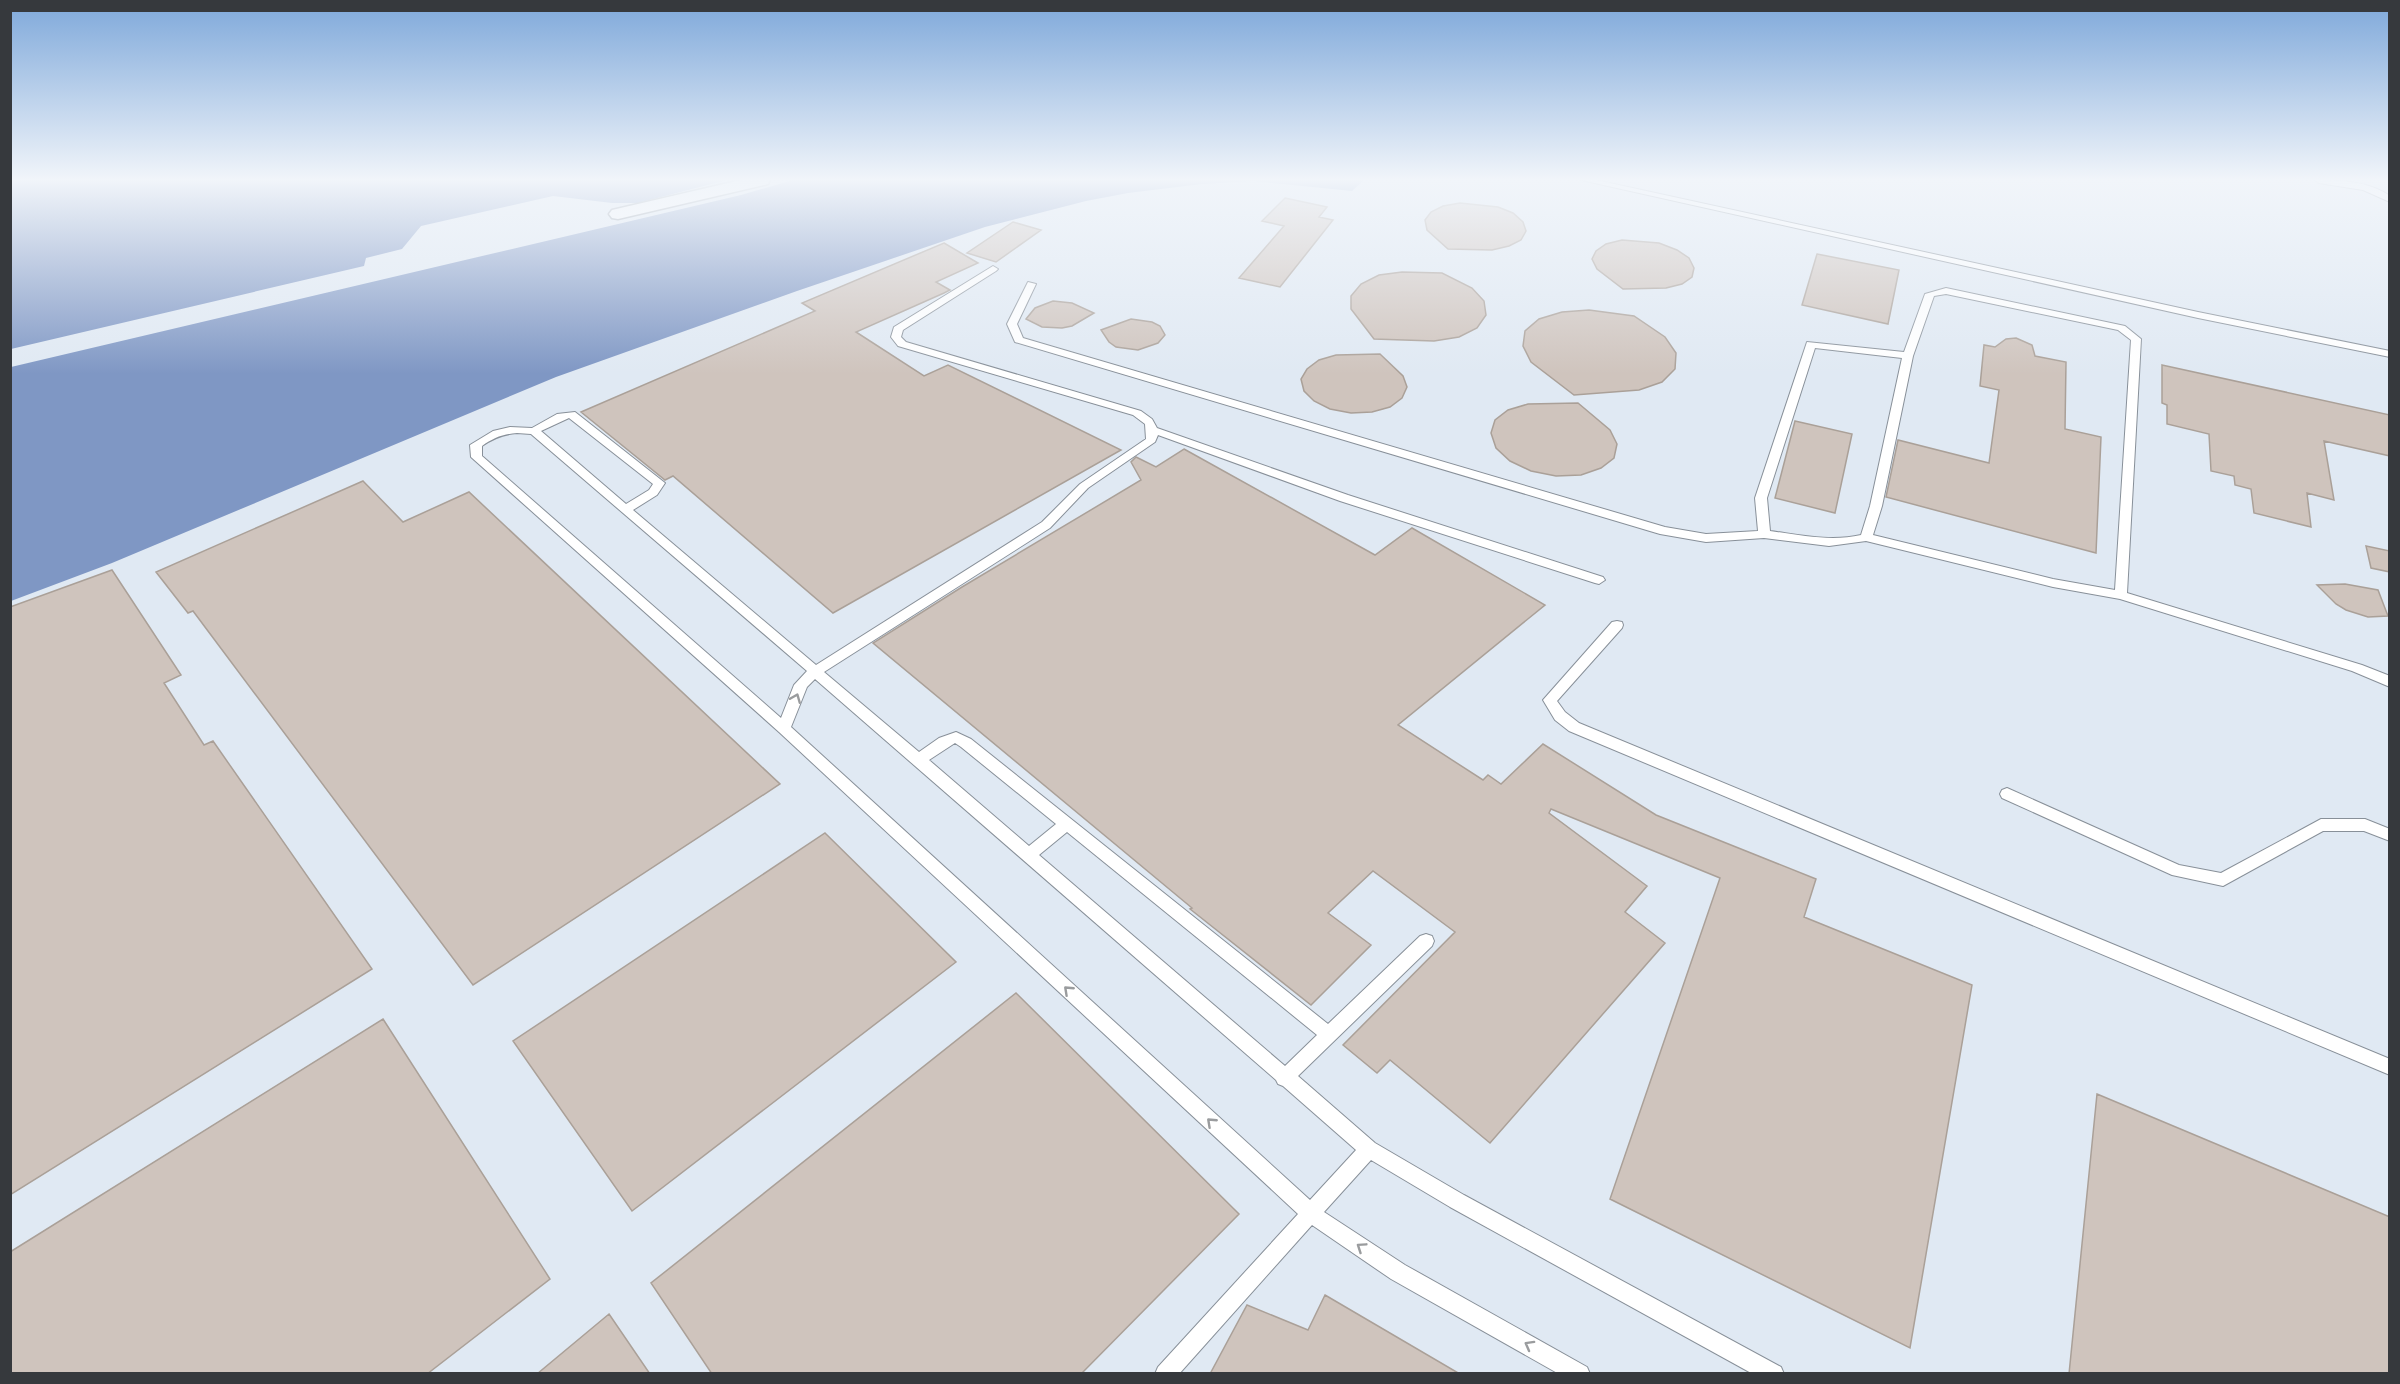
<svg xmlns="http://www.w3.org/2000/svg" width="2400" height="1384" font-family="'DejaVu Sans',sans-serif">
<rect width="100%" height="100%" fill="#e0e9f3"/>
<path fill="#7f97c4" d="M10 180H727L638 203H612L553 196 421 226 402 249 366 258 364 266 11 349Z
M793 180H1364L1352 191 1253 181 1202 184 1128 193 1086 201 985 227 797 291 556 377 112 563 11 601V367L741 195Z"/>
<path fill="#cfc4bd" stroke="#aaa098" stroke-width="1.5" d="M1285 198 1327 207 1319 217 1333 220 1280 287 1239 278 1284 226 1262 221Z
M1460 203 1498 207 1513 213 1523 222 1526 231 1521 240 1509 246 1492 250 1448 249 1427 230 1425 220 1431 212 1443 206Z
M1013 222 1041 230 996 262 967 253Z
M1622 240 1659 243 1677 250 1689 258 1694 268 1692 277 1682 284 1666 288 1623 289 1597 269 1592 259 1596 251 1606 244Z
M944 243 978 263 936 282 950 290 944 293 856 332 924 376 948 365 1121 450 833 613 673 476 665 480 581 412 815 311 802 303Z
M1817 254 1899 270 1888 324 1802 305Z
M1402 272 1442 273 1472 288 1484 301 1486 315 1477 328 1459 337 1434 341 1374 339 1351 309V296L1361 284 1379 275Z
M1053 301 1072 303 1094 313 1072 326 1062 328 1042 327 1026 319 1035 308Z
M1589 310 1634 316 1665 337 1676 353 1675 369 1662 382 1639 390 1574 395 1531 362 1523 346 1525 331 1539 319 1562 312Z
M1131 319 1152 322 1160 326 1165 335 1158 343 1138 350 1116 347 1109 342 1101 330Z
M2016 338 2032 345 2035 356 2066 362 2065 429 2101 437 2096 553 1886 497 1898 440 1989 463 1999 390 1980 386 1984 345 1995 347 2006 339Z
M1380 354 1403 376 1407 387 1402 398 1390 407 1372 412 1351 413 1330 409 1314 401 1304 391 1301 379 1307 369 1319 360 1336 355Z
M2162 365 2390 415V456L2324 441 2334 500 2307 493 2311 527 2254 513 2251 489 2235 485 2234 476 2211 471 2209 434 2167 424V405L2162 403Z
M1578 403 1610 430 1617 444 1614 458 1601 468 1581 475 1556 476 1531 471 1510 461 1496 448 1491 433 1495 420 1508 410 1528 404Z
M1795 421 1852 434 1835 513 1775 498Z
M1184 449 1375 555 1412 528 1545 605 1398 725 1483 780 1488 775 1501 784 1543 744 1656 815 1816 879 1804 917 1972 985 1910 1348 1610 1199 1720 878 1551 809 1549 813 1647 886 1625 912 1665 943 1490 1143 1390 1060 1377 1073 1343 1045 1455 932 1373 871 1328 913 1371 945 1311 1005 1190 909 1192 908 873 643 962 587 1141 480 1131 462 1136 457 1156 467Z
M363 481 403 522 469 492 780 784 473 985 193 611 188 613 156 572Z
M2366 546 2390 551V572L2371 568Z
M112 570 181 675 164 683 204 745 213 741 372 969 10 1195V607Z
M2345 584 2378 590 2388 616 2368 617 2346 610 2336 604 2317 585Z
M825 833 956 962 632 1211 513 1041Z
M1016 993 1239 1214 1081 1374H712L651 1283Z
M383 1019 550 1279 427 1374H10V1252Z
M2097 1094 2390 1217V1374H2069Z
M1325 1295 1460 1374H1210L1247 1305 1308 1330Z
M609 1314 650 1374H537Z"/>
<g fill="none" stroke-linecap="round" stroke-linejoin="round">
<defs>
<path id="lane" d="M1581 180H1596L2198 312 2390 351V357L2198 318Z
M2315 180C2339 180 2369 181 2390 196V202L2363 190 2319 183Z
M993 266 998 269 996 271 903 330 901 337 906 342 1141 411 1152 419 1157 428 1348 495 1603 577 1605 580 1599 584 1595 583 1340 501 1158 435 1155 442 1088 488 1050 528 824 672 919 752 939 738 956 732 971 739 1328 1024 1420 936 1426 934 1432 936 1434 941 1432 946 1298 1076 1375 1143 1464 1195 1781 1367 1784 1374H1753L1450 1207 1371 1160 1324 1212 1405 1265 1587 1367 1590 1374H1559L1391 1279 1312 1225 1179 1374H1155L1158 1367 1298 1214 779 732 471 457 470 445 493 431 510 427 532 428 557 414 575 412 665 483 657 495 633 510 816 665 1042 522 1080 484 1146 439 1145 424 1133 415 898 346 891 337 894 327ZM569 418 653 484 649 490 626 504 541 431ZM517 433 531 434 807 671 794 685 781 718 482 456V446C493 438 503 434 517 433ZM815 679 1276 1080 1278 1084 1283 1086 1356 1150 1310 1200 791 727 807 687ZM955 743 961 747 1056 824 1029 846 929 760ZM1067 832 1317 1035 1285 1066 1039 855Z
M1028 282 1036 284 1017 324 1023 338 1665 527 1706 534 1758 531 1755 498 1807 342 1904 352 1925 294 1946 288 2125 326 2141 339 2127 593 2362 665 2390 676V687L2352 671 2120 599 2053 587 1866 541 1829 546 1764 538 1706 542 1660 534 1015 342 1007 324ZM1946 294 2118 330 2131 340 2115 590 2053 579 1873 535 1882 506 1913 356 1934 296ZM1815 348 1902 358 1870 506 1861 535C1831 542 1800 535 1770 531L1767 498Z
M1617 621 1622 622 1623 625 1622 628 1557 701 1565 712 1579 723 2390 1059V1075L1569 731 1555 720 1543 700 1612 622Z
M2007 788 2179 865 2221 873 2321 819H2365L2390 829V841L2364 831H2323L2223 886 2172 875 2002 798 2000 794 2002 790Z"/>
<path id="street" d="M741 180H770L768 184 618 219 612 218 609 214 612 210Z"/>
</defs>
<use href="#lane" stroke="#889099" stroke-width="2"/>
<use href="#street" stroke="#889099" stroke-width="3"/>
<use href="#lane" fill="#fff" fill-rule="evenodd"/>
<use href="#street" fill="#fff" fill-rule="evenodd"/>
</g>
<defs><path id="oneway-chevron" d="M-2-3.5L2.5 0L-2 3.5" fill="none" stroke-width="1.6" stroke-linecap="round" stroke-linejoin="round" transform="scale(1.5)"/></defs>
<g stroke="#9a9c9e">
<use href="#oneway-chevron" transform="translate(796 698) rotate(-68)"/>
<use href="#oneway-chevron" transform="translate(1068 990) rotate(-137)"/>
<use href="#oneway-chevron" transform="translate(1211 1122) rotate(-137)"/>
<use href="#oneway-chevron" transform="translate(1361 1247) rotate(-146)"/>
<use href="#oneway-chevron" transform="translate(1529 1345) rotate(-151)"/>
</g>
<linearGradient id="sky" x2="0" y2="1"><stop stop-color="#7ea8da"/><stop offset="0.48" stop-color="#f1f5fa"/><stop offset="1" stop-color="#f1f5fa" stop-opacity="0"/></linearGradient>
<rect width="2400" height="374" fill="url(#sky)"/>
<rect width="2400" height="1384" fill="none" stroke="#36393d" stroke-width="24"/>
</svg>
